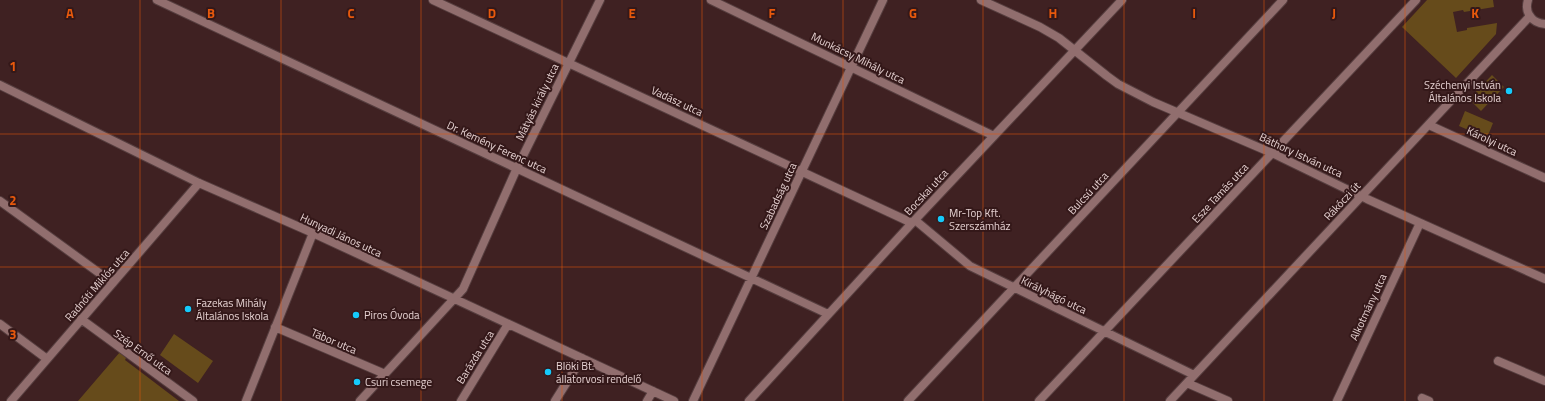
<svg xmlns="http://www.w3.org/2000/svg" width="1545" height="401" font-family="'Titillium Web',sans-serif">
<rect width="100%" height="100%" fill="#3f2122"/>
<path fill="#664b1b" d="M1427 0H1493L1494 7 1464 12 1463 10 1453 12 1457 32 1467 30V28L1497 23 1496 34 1456 78 1402 27Z
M1492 75 1504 87 1481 111 1469 99Z
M1465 111 1493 123 1487 138 1459 126Z
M174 334 213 361 198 383 160 355Z
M120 352 126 358 125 360 179 401H78Z"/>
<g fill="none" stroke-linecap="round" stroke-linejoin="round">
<defs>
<path id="minor" d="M157 0 828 314
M433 0 912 223
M711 0 994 136
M981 0 1040 27 1059 38 1107 76 1118 84 1153 102 1272 153 1367 199 1545 279
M1528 0C1524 13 1532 23 1545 24
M0 85 199 183 313 233 674 401
M1429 125 1545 178
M0 201 113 283
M915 220 970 266 1194 375
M81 319 193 401
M0 324 47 359
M275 327 385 374
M1498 361 1545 381
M1187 383 1228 401
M1422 398 1429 401
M11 401 199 183
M246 401 313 233
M360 401 463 289 517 168 600 0
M461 401 508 324
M555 401 582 358
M647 401 653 391
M693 401 883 0
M749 401 912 223 1122 0
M908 401 1283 0
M1039 401 1416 0
M1170 401 1530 16
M1337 401 1420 223"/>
</defs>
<use href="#minor" stroke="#563e3f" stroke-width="10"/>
<use href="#minor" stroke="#916e6e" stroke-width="8"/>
</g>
<path fill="none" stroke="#e8590c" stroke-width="1" stroke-opacity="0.55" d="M140 0V401M281 0V401M421 0V401M562 0V401M702 0V401M843 0V401M983 0V401M1124 0V401M1264 0V401M1405 0V401M0 134H1545M0 267H1545"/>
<g fill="#15cafb" stroke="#341819" stroke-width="1.5">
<circle cx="1509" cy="91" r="4"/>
<circle cx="941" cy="219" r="4"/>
<circle cx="188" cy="309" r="4"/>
<circle cx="356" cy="315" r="4"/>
<circle cx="548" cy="372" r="4"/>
<circle cx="357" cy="382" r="4"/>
</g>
<g text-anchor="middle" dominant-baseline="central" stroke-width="4" stroke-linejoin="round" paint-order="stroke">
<g font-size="11" fill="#e5d1d1" stroke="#341819">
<text transform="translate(858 58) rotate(26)">Munkácsy Mihály utca</text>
<text transform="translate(677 101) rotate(25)">Vadász utca</text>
<text transform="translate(537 102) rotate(-64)">Mátyás király utca</text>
<text transform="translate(1492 141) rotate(25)">Károlyi utca</text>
<text transform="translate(497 147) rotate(25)">Dr. Kemény Ferenc utca</text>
<text transform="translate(1301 155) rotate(25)">Báthory István utca</text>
<text transform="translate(926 192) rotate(-47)">Bocskai utca</text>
<text transform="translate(1088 193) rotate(-47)">Bulcsú utca</text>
<text transform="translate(1220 193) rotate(-47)">Esze Tamás utca</text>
<text transform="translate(778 196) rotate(-65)">Szabadság utca</text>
<text transform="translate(1342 201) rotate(-47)">Rákóczi út</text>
<text transform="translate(341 235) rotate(25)">Hunyadi János utca</text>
<text transform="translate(97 285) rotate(-49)">Radnóti Miklós utca</text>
<text transform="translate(1054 295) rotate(26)">Királyhágó utca</text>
<text transform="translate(1368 307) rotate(-65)">Alkotmány utca</text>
<text transform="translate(334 341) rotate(23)">Tábor utca</text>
<text transform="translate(143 352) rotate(36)">Szép Ernő utca</text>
<text transform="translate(475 357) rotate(-58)">Barázda utca</text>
</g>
<g font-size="11" fill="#e5d1d1" stroke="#341819" text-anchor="start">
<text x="1501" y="85" text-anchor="end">Széchenyi István<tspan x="1501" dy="13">Általános Iskola</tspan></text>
<text x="949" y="213">Mr-Top Kft.<tspan x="949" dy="13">Szerszámház</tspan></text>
<text x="196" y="303">Fazekas Mihály<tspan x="196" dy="13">Általános Iskola</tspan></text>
<text x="364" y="315">Piros Óvoda</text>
<text x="556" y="366">Blöki Bt.<tspan x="556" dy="13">állatorvosi rendelő</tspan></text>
<text x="365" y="382">Csuri csemege</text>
</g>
</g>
<g font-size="13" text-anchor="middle" font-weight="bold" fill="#e8590c" stroke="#341819" stroke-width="4" stroke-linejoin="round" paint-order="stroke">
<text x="70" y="18">A</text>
<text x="211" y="18">B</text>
<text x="351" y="18">C</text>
<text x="492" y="18">D</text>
<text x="632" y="18">E</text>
<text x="772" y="18">F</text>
<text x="913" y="18">G</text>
<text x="1053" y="18">H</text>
<text x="1194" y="18">I</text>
<text x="1334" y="18">J</text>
<text x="1475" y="18">K</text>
<text x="13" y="71">1</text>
<text x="13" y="205">2</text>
<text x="13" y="339">3</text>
</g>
</svg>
